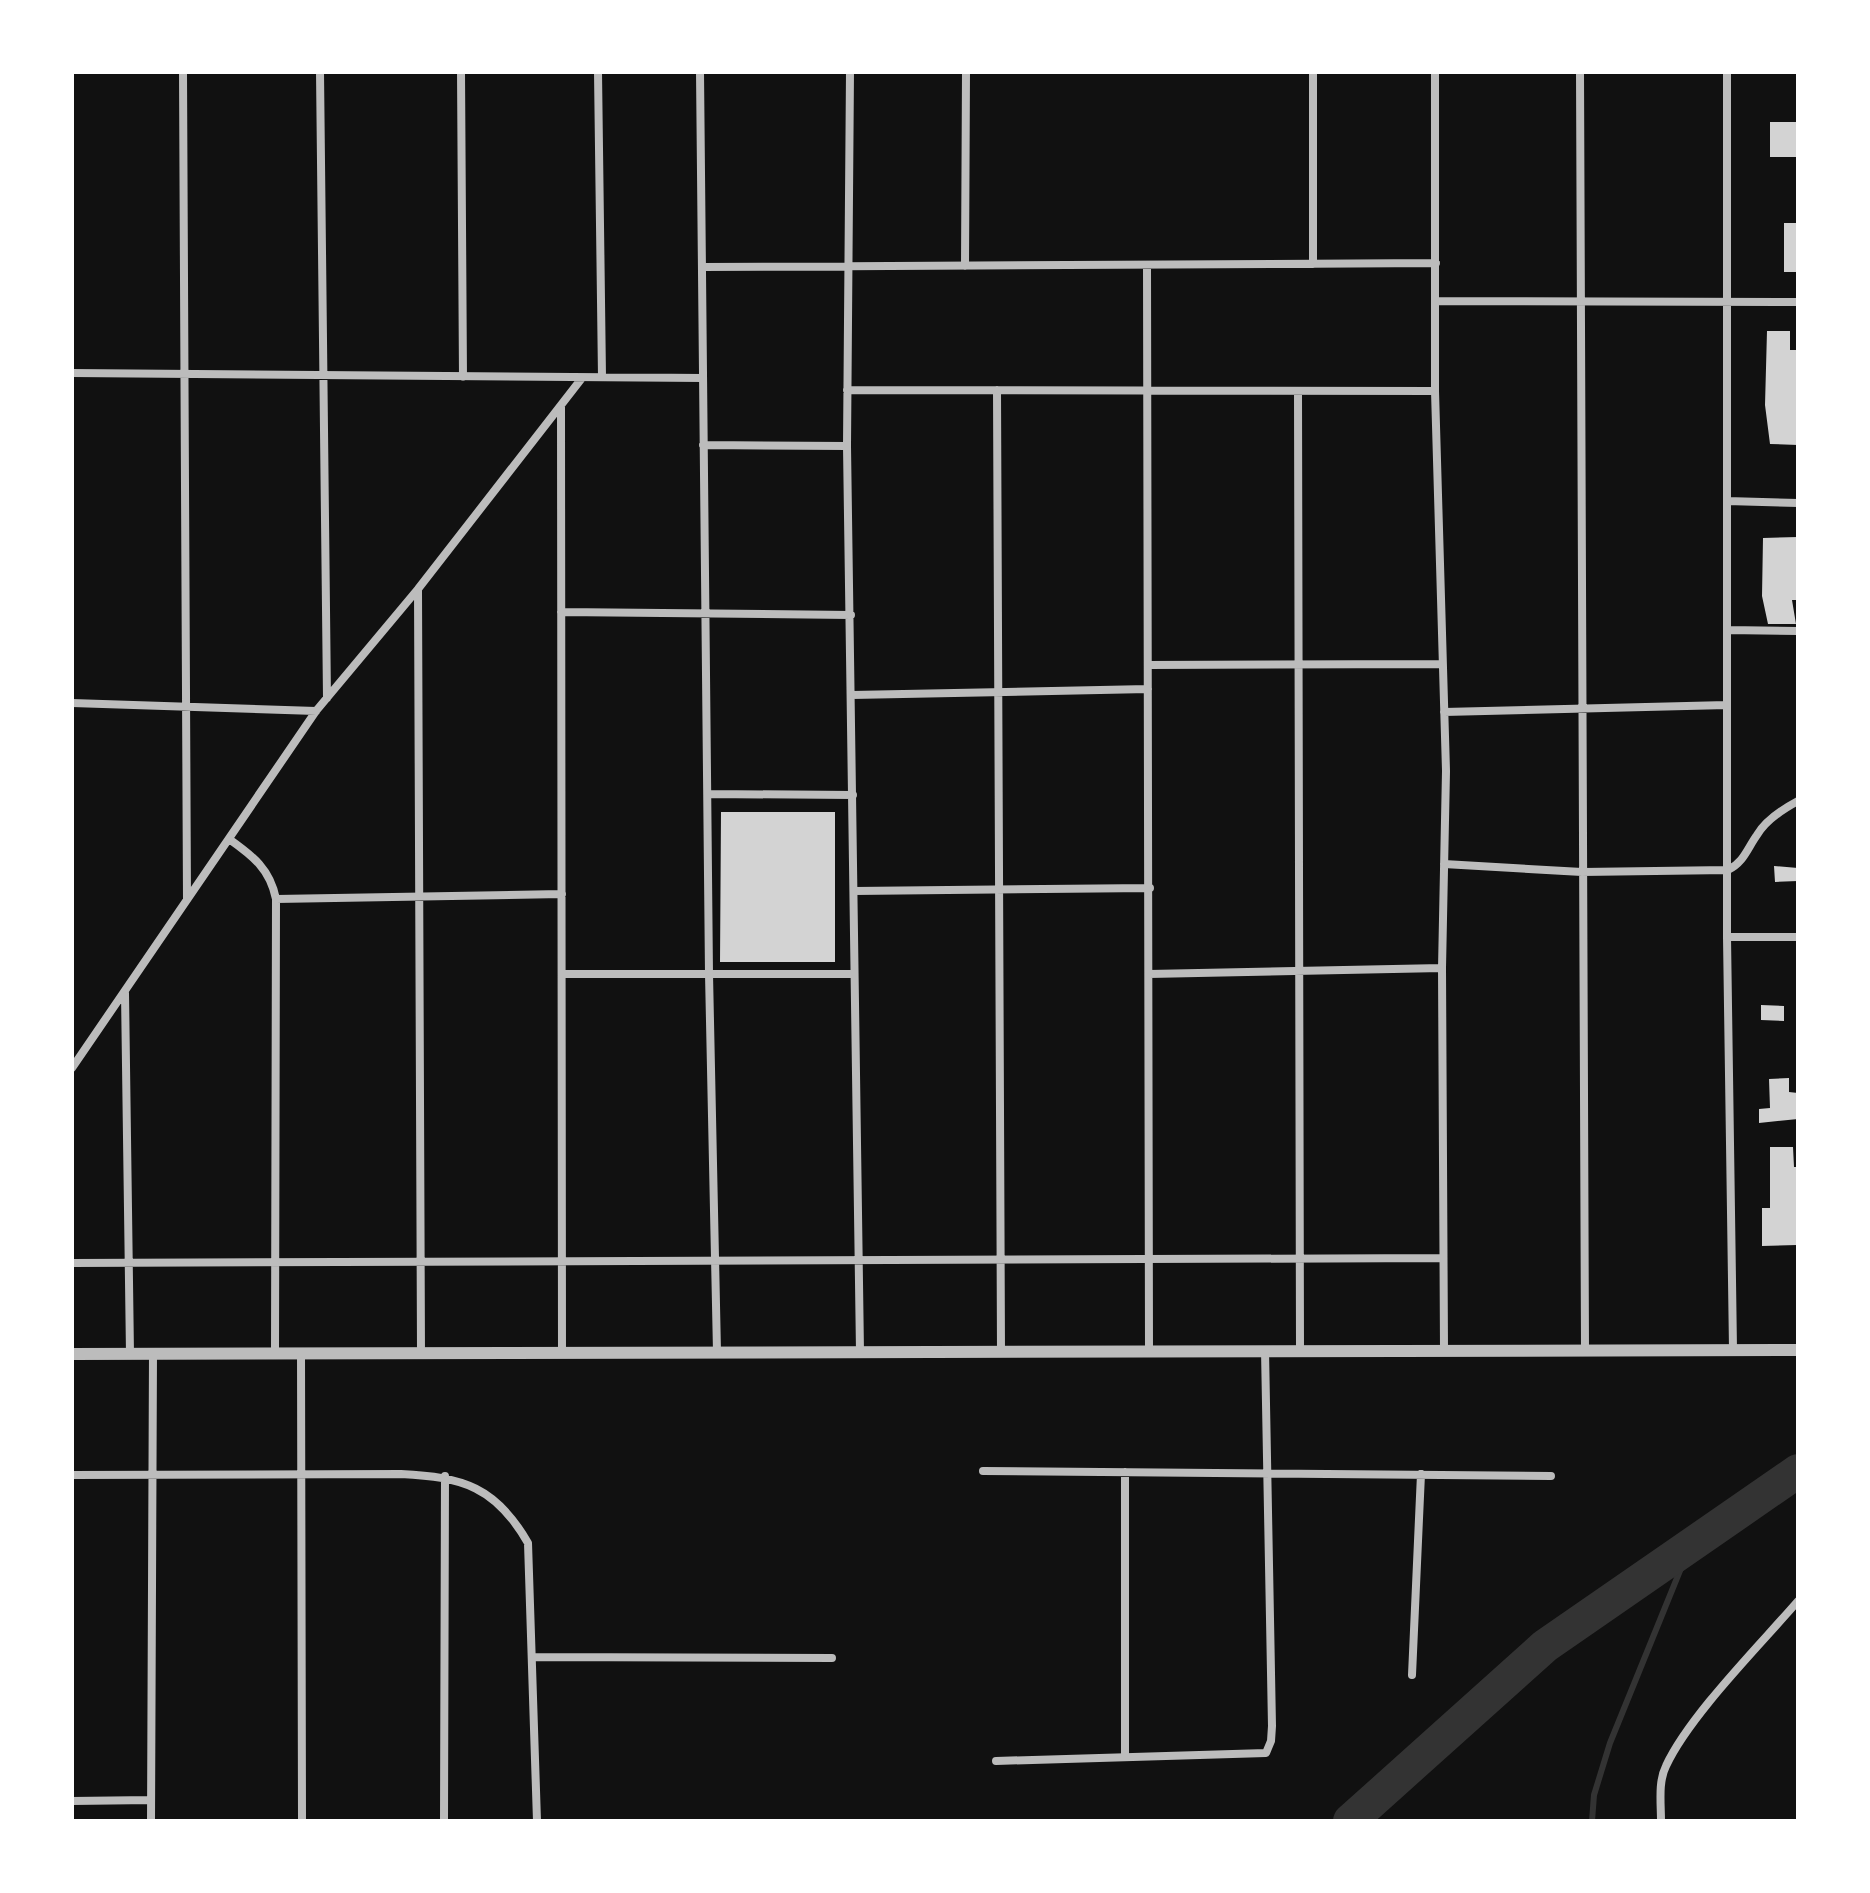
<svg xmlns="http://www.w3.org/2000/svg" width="1870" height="1893" font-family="'Nunito Sans',sans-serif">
<rect width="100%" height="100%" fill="#111"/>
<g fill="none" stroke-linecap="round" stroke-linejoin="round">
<path stroke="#333" stroke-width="6" d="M1592 1821 1594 1795 1610 1743 1690 1546"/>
<path stroke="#333" stroke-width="34" d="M1350 1821 1545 1646 1798 1471"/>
</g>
<path fill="#d3d3d3" d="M1770 122H1798V157H1770Z
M1784 223H1798V272H1784Z
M1767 331H1790V350H1798V445L1770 444 1765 405Z
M1798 537V600H1792L1796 624H1768L1762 596 1763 538Z
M721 812H835V962H720Z
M1774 866 1798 868V881L1775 882Z
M1761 1005 1784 1006V1021L1761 1020Z
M1789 1078V1092L1798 1093V1119L1759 1123V1109L1770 1108 1769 1079Z
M1770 1147H1793L1794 1167H1798L1797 1245 1762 1246V1208H1770Z"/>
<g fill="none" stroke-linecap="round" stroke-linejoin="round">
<path stroke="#bcbcbc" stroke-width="8" d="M183 72 187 899
M320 72 327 698
M461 72 463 377
M598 72 602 377
M700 72 709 974 717 1352
M850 72 847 446 860 1352
M1435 72V391L1446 771 1442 968 1444 1350
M1580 72 1585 1350
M1727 72V937L1733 1349
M1313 264V72
M1147 265 1149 1350
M965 266 966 72
M702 267 1436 263
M1436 301 1798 302
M72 373 703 378
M847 390 1435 391
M997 390 1001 1351
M1298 391 1300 1351
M561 407 562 1353
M703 445 847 446
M1727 501 1798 503
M418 590 421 1353
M561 612 851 615
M1727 630 1798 631
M1148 665 1442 664
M852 695 1148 689
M72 703 316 711
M1444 712 1727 705
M708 794 853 795
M229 839C253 856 270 869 276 899L562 894
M1444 864 1582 872 1728 870C1744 862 1747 849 1757 835 1766 820 1783 809 1798 801
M854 891 1150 888
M1727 937H1798
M562 974H852
M1149 974 1442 968
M125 993 130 1354
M72 1068 316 711 418 589 582 378
M72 1263 1443 1258
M275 1353 276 899
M301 1353 302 1821
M983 1471 1551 1476
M1125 1472V1757
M72 1475 401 1474C463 1477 496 1487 528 1543L537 1821
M532 1657 832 1658
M1412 1675 1421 1474
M996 1761 1266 1753 1271 1741 1272 1726 1265 1350
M72 1801 151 1800
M151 1821 153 1353
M444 1821 445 1476
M1661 1821C1661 1803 1658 1782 1666 1766 1689 1716 1760 1645 1798 1601"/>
<path stroke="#bcbcbc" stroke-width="12" d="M72 1354 1798 1350"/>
</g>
<rect width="1870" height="1893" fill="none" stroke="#ffffff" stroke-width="148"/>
</svg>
